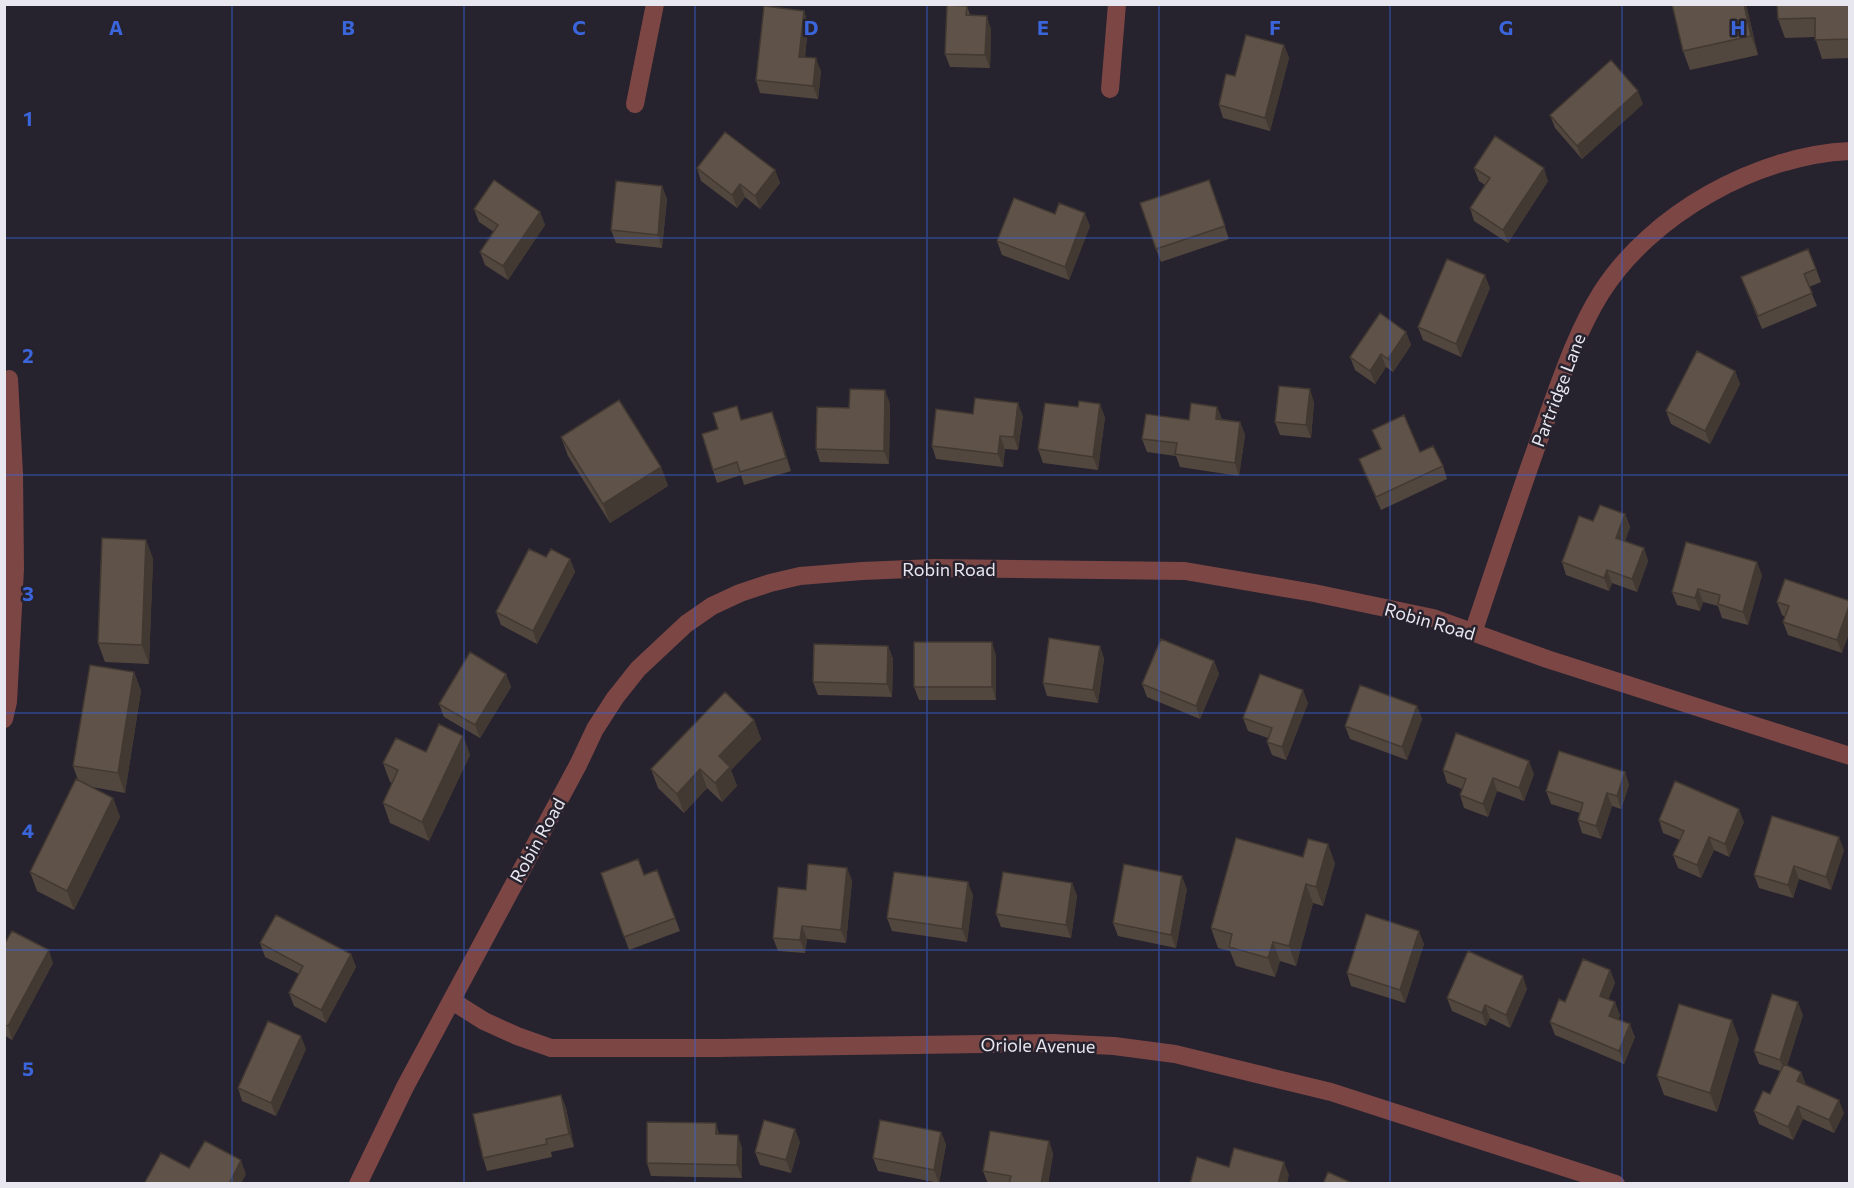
<svg xmlns="http://www.w3.org/2000/svg" width="1854" height="1188" font-family="Commissioner,sans-serif">
<rect width="100%" height="100%" fill="#26222e"/>
<g fill="none" stroke-linecap="round" stroke-linejoin="round">
<path stroke="#7c4645" stroke-width="18" d="M1110 89 1117 4
M635 104 655 4
M1473 633C1496 564 1519 495 1544 426 1561 380 1575 335 1601 293 1651 214 1757 155 1850 151
M4 719 8 702 15 569 14 474 9 379
M452 1001 484 1021 517 1036 551 1048H719L1053 1043 1114 1046 1175 1054 1331 1092 1616 1184
M358 1184 405 1087 578 765 595 729 615 698 638 669 686 624 712 606 740 593 770 583 800 576 862 571 934 568 1185 571 1314 593 1433 618 1547 659 1850 756"/>
</g>
<path fill="#52473e" d="M1672 4H1746L1758 55 1690 70 1683 51Z
M1850 4V58L1822 59 1815 37 1785 38 1778 19Z
M967 6 970 15 991 29 990 68 950 67 945 54Z
M804 11 808 24 805 57 821 71 818 99 760 93 756 80Z
M1284 45 1289 58 1270 131 1223 118 1219 105Z
M1643 104 1582 159 1555 128 1550 115Z
M697 168 775 170 780 183 760 209 745 197 737 208 701 181Z
M1474 168 1548 181 1508 243 1474 221 1470 208 1485 185 1479 181Z
M1209 180 1229 239 1161 262 1156 249Z
M662 186 667 199 662 248 616 243 611 230Z
M474 209 540 212 545 225 508 280 485 265 480 252 494 232 479 222Z
M1055 214 1090 226 1069 280 1002 255 997 241Z
M1816 269 1821 282 1809 287 1817 306 1762 329 1741 277Z
M1490 288 1461 357 1423 340 1418 327Z
M1406 332 1411 345 1393 372 1386 367 1375 384 1355 370 1350 357Z
M1735 371 1740 384 1710 444 1671 424 1666 411Z
M1314 402 1311 438 1280 435 1275 422Z
M890 403 889 464 820 462 816 449 849 408Z
M1078 407 1105 417 1098 470 1043 463 1038 449Z
M1217 407 1222 419 1240 422 1245 435 1239 476 1180 467 1176 456 1147 452 1142 439 1189 420Z
M973 414 1023 416 1018 450 1005 449 1003 467 936 459 932 446Z
M742 420 777 425 791 471 744 485 741 475 717 483 713 470 718 429Z
M1372 430 1420 452 1443 466 1447 479 1381 510 1364 472 1359 459 1380 449Z
M561 437 661 467 668 486 610 523 568 456Z
M1625 514 1630 527 1625 541 1644 548 1648 561 1637 592 1612 583 1609 591 1566 575 1562 562 1593 521Z
M146 540 153 559 149 664 105 662 98 643Z
M546 557 570 559 575 572 537 644 501 625 496 612Z
M1762 575 1748 625 1722 618 1718 606 1703 602 1700 611 1677 605 1672 592Z
M1850 601 1842 653 1788 635 1783 622 1785 617 1782 615 1777 602Z
M888 646 893 659 892 697 818 695 813 682Z
M1100 646 1104 659 1098 703 1047 696 1043 683Z
M996 655V700H919L914 687Z
M1214 661 1219 674 1200 719 1147 697 1142 684Z
M134 672 141 691 125 793 92 787 113 798 120 817 74 910 37 891 30 872 78 780 73 766Z
M506 674 511 687 480 738 444 717 439 704Z
M1308 703 1286 760 1272 755 1267 742 1268 738 1248 731 1243 718Z
M1417 706 1422 719 1407 760 1350 739 1345 726Z
M754 720 761 739 731 770 737 786 722 802 707 788 684 813 658 788 651 769Z
M463 736 470 755 429 841 390 823 383 803 392 783 390 782 383 763 426 752Z
M1443 770 1534 774 1524 801 1497 791 1488 817 1464 808 1460 795 1462 789 1447 783Z
M1625 772 1629 785 1621 809 1612 806 1601 839 1582 833 1578 820 1580 813 1551 804 1546 791Z
M1659 820 1744 822 1729 857 1714 850 1701 878 1678 868 1673 855 1680 840 1663 833Z
M1844 850 1831 890 1799 879 1793 898 1759 888 1754 875Z
M1303 857 1335 863 1323 906 1313 903 1296 966 1280 961 1275 977 1236 966 1230 951 1218 948 1211 928Z
M847 868 852 881 846 943 807 939 805 953 778 951 773 938 806 890Z
M657 870 680 931 629 950 601 873 644 875Z
M1072 883 1077 896 1071 938 1001 927 996 914Z
M1187 889 1176 948 1118 936 1113 923Z
M973 895 967 942 892 931 887 918Z
M260 943 351 954 356 967 326 1023 294 1006 289 993 299 974 265 957Z
M1424 944 1405 1003 1351 986 1347 973Z
M4 945 53 963 12 1040 4 1035Z
M1610 970 1615 983 1608 1000 1615 1002 1620 1016 1618 1019 1635 1037 1624 1064 1555 1035 1550 1022 1565 1002Z
M1527 989 1510 1028 1490 1018 1486 1026 1452 1011 1447 998Z
M1803 1015 1787 1065 1801 1072 1806 1085 1844 1113 1834 1133 1803 1119 1793 1140 1759 1124 1754 1111 1770 1094 1780 1071 1759 1064 1754 1051Z
M1739 1039 1717 1112 1664 1095 1657 1076Z
M306 1049 276 1116 242 1101 238 1088Z
M561 1095 566 1108 574 1147 551 1152 552 1157 487 1171 483 1158Z
M941 1132 946 1145 939 1183 878 1171 873 1158Z
M720 1134 742 1148V1178L651 1176 647 1163Z
M1049 1141 1053 1154 1048 1184H988L983 1171Z
M800 1142 791 1173 760 1165 755 1152Z"/>
<path fill="#423932" d="M1744 4H1746L1758 55 1751 36Z
M804 11 808 24 804 70 799 57Z
M987 16 991 29 990 68 985 55Z
M1284 45 1289 58 1270 131 1265 118Z
M816 58 821 71 818 99 813 86Z
M1638 91 1643 104 1582 159 1577 146Z
M1544 168 1548 181 1508 243 1503 230Z
M775 170 780 183 760 209 755 196Z
M740 184 745 197 737 208 732 195Z
M662 186 667 199 662 248 658 235Z
M540 212 545 225 508 280 503 266Z
M1085 213 1090 226 1069 280 1065 267Z
M1485 275 1490 288 1461 357 1456 344Z
M1406 332 1411 345 1393 372 1388 359Z
M1381 354 1386 367 1375 384 1370 371Z
M1735 371 1740 384 1710 444 1705 431Z
M1310 389 1314 402 1311 438 1306 425Z
M885 390 890 403 889 464 884 451Z
M1018 403 1023 416 1018 450 1014 437Z
M1100 404 1105 417 1098 470 1093 457Z
M1217 407 1222 420 1216 419Z
M772 412 777 425 791 471 786 458Z
M1240 422 1245 435 1239 476 1235 463Z
M1000 436 1005 449 1003 467 998 454Z
M661 467 668 486 610 523 603 504Z
M1625 514 1630 527 1621 551 1616 538Z
M146 540 153 559 149 664 142 645Z
M1644 548 1648 561 1637 592 1632 579Z
M570 559 575 572 537 644 533 631Z
M1757 562 1762 575 1748 625 1743 612Z
M1607 570 1612 583 1609 591 1604 578Z
M1698 589 1703 602 1700 611 1695 598Z
M1850 603V631L1842 653 1837 640Z
M992 642 996 655V700L992 687Z
M888 646 893 659 892 697 887 684Z
M1100 646 1104 659 1098 703 1093 690Z
M1214 661 1219 674 1200 719 1196 706Z
M134 672 141 691 125 793 118 773Z
M506 674 511 687 480 738 475 725Z
M1303 690 1308 703 1286 760 1282 747Z
M1417 706 1422 719 1407 760 1402 747Z
M754 720 761 739 731 770 737 786 722 802 715 783 719 756Z
M463 736 470 755 429 841 422 822Z
M1529 761 1534 774 1524 801 1519 788Z
M700 769 707 788 684 813 677 794Z
M1625 772 1629 785 1621 809 1617 796Z
M1493 778 1497 791 1488 817 1483 804Z
M1607 793 1612 806 1601 839 1596 826Z
M113 798 120 817 74 910 67 891Z
M1739 809 1744 822 1729 857 1725 844Z
M1709 837 1714 850 1701 878 1697 865Z
M1839 837 1844 850 1831 890 1826 877Z
M1328 844 1335 863 1323 906 1316 887Z
M1794 866 1799 879 1793 898 1788 885Z
M847 868 852 881 846 943 841 930Z
M1182 876 1187 889 1176 948 1171 935Z
M968 882 973 895 967 942 962 929Z
M1072 883 1077 896 1071 938 1066 925Z
M1306 884 1313 903 1296 966 1289 946Z
M802 926 807 939 805 953 800 940Z
M1419 931 1424 944 1405 1003 1400 990Z
M1273 942 1280 961 1275 977 1268 958Z
M49 950 53 963 12 1040 8 1026Z
M351 954 356 967 326 1023 321 1010Z
M1610 970 1615 983 1604 1009 1600 996Z
M1523 976 1527 989 1510 1028 1506 1015Z
M1615 1002 1620 1016 1614 1029 1609 1016Z
M1798 1002 1803 1015 1785 1073 1780 1060Z
M1485 1005 1490 1018 1486 1026 1482 1013Z
M1732 1020 1739 1039 1717 1112 1710 1093Z
M1630 1024 1635 1037 1624 1064 1619 1051Z
M301 1036 306 1049 276 1116 271 1103Z
M1801 1072 1806 1085 1797 1081Z
M561 1095 566 1108 574 1147 569 1134Z
M1839 1100 1844 1113 1834 1133 1829 1120Z
M1798 1106 1803 1119 1793 1140 1788 1127Z
M716 1123 720 1136 716 1134Z
M795 1129 800 1142 791 1173 786 1160Z
M941 1132 946 1145 939 1183 934 1170Z
M738 1135 742 1148V1178L737 1165Z
M1049 1141 1053 1154 1048 1184H1041Z
M241 1160 246 1174 241 1184H229Z
M1284 1162 1289 1175 1287 1184H1278Z"/>
<path fill="#5f5248" stroke="#423932" stroke-width="1.5" d="M1672 4H1744L1751 36 1683 51Z
M1777 4H1850V39L1815 40V18L1778 19Z
M947 5 967 6 966 15 987 16 985 55 945 54Z
M764 6 804 11 799 57 816 58 813 86 756 80Z
M1246 35 1284 45 1265 118 1219 105 1226 74 1235 76Z
M1611 60 1638 91 1577 146 1550 115Z
M725 132 775 170 755 196 740 184 732 195 697 168Z
M1495 136 1544 168 1503 230 1470 208 1490 178 1474 168Z
M494 180 540 212 503 266 480 252 498 225 474 209Z
M1209 180 1225 226 1156 249 1140 203Z
M616 181 662 186 658 235 611 230Z
M1014 198 1055 214 1059 203 1085 213 1065 267 997 241Z
M1808 249 1816 269 1804 274 1812 293 1758 316 1741 277Z
M1447 259 1485 275 1456 344 1418 327Z
M1380 313 1406 332 1388 359 1381 354 1370 371 1350 357Z
M1697 351 1735 371 1705 431 1666 411Z
M1279 386 1310 389 1306 425 1275 422Z
M850 389 885 390 884 451 816 449 817 407 849 408Z
M975 398 1018 403 1014 437 1000 436 998 454 932 446 936 409 973 414Z
M619 400 661 467 603 504 561 437Z
M1079 401 1100 404 1093 457 1038 449 1045 403 1078 407Z
M1191 403 1217 407 1216 419 1240 422 1235 463 1175 454 1177 443 1142 439 1146 414 1189 420Z
M737 406 741 420 772 412 786 458 740 472 737 462 713 470 702 434 718 429 713 413Z
M1404 415 1420 452 1433 446 1443 466 1376 497 1359 459 1381 449 1372 430Z
M1600 505 1625 514 1616 538 1644 548 1632 579 1607 570 1604 578 1562 562 1579 516 1593 521Z
M102 538 146 540 142 645 98 643Z
M1686 542 1757 562 1743 612 1718 604 1720 595 1698 589 1695 598 1672 592Z
M529 549 546 557 551 549 570 559 533 631 496 612Z
M1785 579 1850 601V603L1837 640 1783 622 1789 606 1777 602Z
M1049 638 1100 646 1093 690 1043 683Z
M1161 639 1214 661 1196 706 1142 684Z
M914 642H992V687H914Z
M814 644 888 646 887 684 813 682Z
M470 652 506 674 475 725 439 704Z
M90 665 134 672 118 773 73 766Z
M1260 674 1303 690 1282 747 1267 742 1272 728 1243 718Z
M1360 685 1417 706 1402 747 1345 726Z
M725 692 754 720 719 756 730 767 715 783 700 769 677 794 651 769Z
M439 724 463 736 422 822 383 803 398 770 383 763 396 738 426 752Z
M1456 733 1529 761 1519 788 1493 778 1483 804 1460 795 1466 779 1443 770Z
M1559 751 1625 772 1617 796 1607 793 1596 826 1578 820 1583 803 1546 791Z
M76 779 113 798 67 891 30 872Z
M1675 781 1739 809 1725 844 1709 837 1697 865 1673 855 1684 831 1659 820Z
M1772 816 1839 837 1826 877 1794 866 1788 885 1754 875Z
M1236 838 1303 857 1308 839 1328 844 1316 887 1306 884 1289 946 1273 942 1268 958 1229 947 1232 934 1211 928Z
M638 859 644 875 657 870 675 918 624 937 601 873Z
M808 864 847 868 841 930 802 926 800 940 773 938 778 887 806 890Z
M1124 864 1182 876 1171 935 1113 923Z
M894 872 968 882 962 929 887 918Z
M1003 872 1072 883 1066 925 996 914Z
M1366 914 1419 931 1400 990 1347 973Z
M276 915 351 954 321 1010 289 993 303 966 260 943Z
M12 931 49 950 8 1026 4 1025V945Z
M1468 951 1523 976 1506 1015 1485 1005 1482 1013 1447 998Z
M1583 959 1610 970 1600 996 1615 1002 1609 1016 1630 1024 1619 1051 1550 1022 1559 999 1565 1002Z
M1772 994 1798 1002 1780 1060 1754 1051Z
M1679 1004 1732 1020 1710 1093 1657 1076Z
M268 1021 301 1036 271 1103 238 1088Z
M1784 1064 1801 1072 1797 1081 1839 1100 1829 1120 1798 1106 1788 1127 1754 1111 1763 1091 1770 1094Z
M561 1095 569 1134 546 1139 547 1144 483 1158 473 1114Z
M764 1120 795 1129 786 1160 755 1152Z
M880 1120 941 1132 934 1170 873 1158Z
M647 1122 716 1123V1134L738 1135 737 1165 647 1163Z
M990 1131 1049 1141 1041 1184H1009L1011 1176 983 1171Z
M205 1141 241 1160 229 1184H144L161 1153 189 1168Z
M1234 1148 1284 1162 1278 1184H1190L1197 1157 1229 1167Z
M1328 1172 1352 1183V1184H1323Z"/>
<path fill="none" stroke="#3b65db" stroke-width="1.5" stroke-opacity="0.55" d="M232 4V1184M464 4V1184M695 4V1184M927 4V1184M1159 4V1184M1390 4V1184M1622 4V1184M4 238H1850M4 475H1850M4 713H1850M4 950H1850"/>
<g text-anchor="middle" dominant-baseline="central" stroke-width="5" stroke-linejoin="round" paint-order="stroke">
<g font-size="18" fill="#e8e6ee" stroke="#26222e">
<text transform="translate(1558 390) rotate(-69)">Partridge Lane</text>
<text x="949" y="569">Robin Road</text>
<text transform="translate(1430 621) rotate(16)">Robin Road</text>
<text transform="translate(537 840) rotate(-61)">Robin Road</text>
<text transform="translate(1038 1045) rotate(1)">Oriole Avenue</text>
</g>
</g>
<g font-size="20" text-anchor="middle" font-weight="bold" fill="#3b65db" stroke="#26222e" stroke-width="5" stroke-linejoin="round" paint-order="stroke">
<text x="116" y="35">A</text>
<text x="348" y="35">B</text>
<text x="579" y="35">C</text>
<text x="811" y="35">D</text>
<text x="1043" y="35">E</text>
<text x="1275" y="35">F</text>
<text x="1506" y="35">G</text>
<text x="1738" y="35">H</text>
<text x="28" y="126">1</text>
<text x="28" y="363">2</text>
<text x="28" y="601">3</text>
<text x="28" y="838">4</text>
<text x="28" y="1076">5</text>
</g>
<rect width="1854" height="1188" fill="none" stroke="#e8e6ee" stroke-width="12"/>
</svg>
